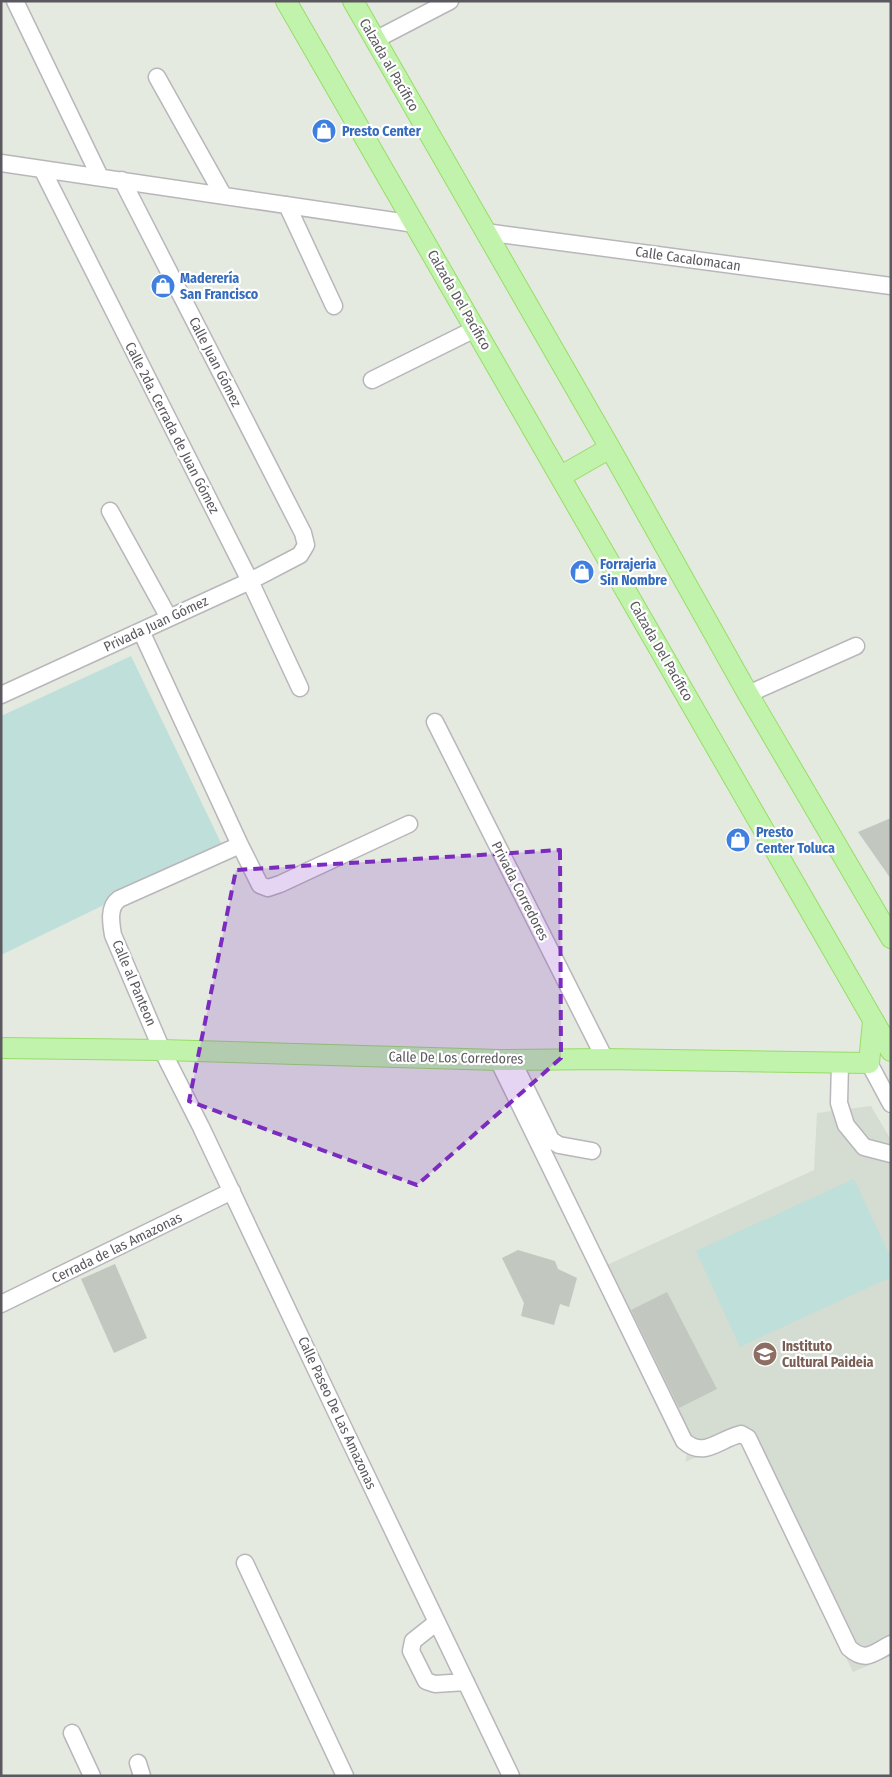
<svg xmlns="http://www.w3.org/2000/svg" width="892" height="1777" font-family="'Fira Sans Condensed',sans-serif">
<rect width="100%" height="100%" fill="#e4eae0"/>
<path fill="#d5dcd2" d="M871 1106 891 1140V1656L853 1672 739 1439 685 1462 687 1454 598 1269 814 1170 817 1113Z"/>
<path fill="#bfdfda" d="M131 656 223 847 1 955V716Z
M854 1179 891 1258V1277L740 1347 696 1251Z"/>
<path fill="#c2c7bf" d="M891 818V879L858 832Z
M518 1250 555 1261 558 1269 577 1278 569 1307 560 1304 554 1325 521 1316 524 1303 502 1258Z
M115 1264 147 1338 114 1353 81 1279Z
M667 1292 717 1389 679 1408 631 1310Z"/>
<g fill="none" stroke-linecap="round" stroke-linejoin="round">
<defs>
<path id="minor" d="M15 1 100 177
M375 40 450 1
M157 77 223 195
M1 163 415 224
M42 169 250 581 300 688
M287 205 334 306
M485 232 891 286
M372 380 475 329
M110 511 169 618
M141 631 240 845 260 885 268 888 280 884 409 824
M748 694 856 646
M1 695 250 581 300 555 306 545 303 533 122 180
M435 722 605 1059
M240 845 119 899C108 907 111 923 113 935L162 1050 201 1127 347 1435 511 1776
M498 1060 684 1441C704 1459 719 1439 741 1434L748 1438 849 1648C866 1663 873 1653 891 1644
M512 1060 551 1140 559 1145 592 1151
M840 1063 839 1103 846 1125 864 1147 891 1154
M869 1063 891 1104
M1 1304 232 1191
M245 1563 345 1776
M437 1622 413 1641 411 1651 426 1681 435 1684 466 1682
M72 1733 92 1776
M138 1763 142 1776"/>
<path id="major" d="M286 1 891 1051
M353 1 610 448 748 694 891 938
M561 476 610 448
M1 1048 162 1050 498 1060 605 1059 869 1063 873 1021"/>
</defs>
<use href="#minor" stroke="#b8b6bb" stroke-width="19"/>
<use href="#major" stroke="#97dd66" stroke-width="22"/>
<use href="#minor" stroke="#fff" stroke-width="16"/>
<use href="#major" stroke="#c1f3ac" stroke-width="20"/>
</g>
<path fill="#7b2cbf" fill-opacity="0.2" stroke="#7b2cbf" stroke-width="4" stroke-dasharray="10 6" stroke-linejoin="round" d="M560 850 561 1058 417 1185 189 1101 236 870Z"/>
<defs>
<symbol id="shop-disc" viewBox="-11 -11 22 22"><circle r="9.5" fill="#3f7fe0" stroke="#fff"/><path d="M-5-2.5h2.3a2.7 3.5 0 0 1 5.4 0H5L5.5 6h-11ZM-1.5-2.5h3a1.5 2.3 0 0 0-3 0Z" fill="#fff"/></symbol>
<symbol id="school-disc" viewBox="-11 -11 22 22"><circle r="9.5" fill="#8d6e63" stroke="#fff"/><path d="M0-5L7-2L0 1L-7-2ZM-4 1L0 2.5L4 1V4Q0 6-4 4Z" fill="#fff"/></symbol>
</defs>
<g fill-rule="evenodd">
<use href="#shop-disc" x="310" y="117" width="28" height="28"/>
<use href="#shop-disc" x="149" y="272" width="28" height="28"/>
<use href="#shop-disc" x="568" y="558" width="28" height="28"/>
<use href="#shop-disc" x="724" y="826" width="28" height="28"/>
<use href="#school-disc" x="751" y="1340" width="28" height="28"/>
</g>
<g text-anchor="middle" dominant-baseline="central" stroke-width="4.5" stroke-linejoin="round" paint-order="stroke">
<g font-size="14" fill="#5b595f" stroke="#fff">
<text transform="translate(389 65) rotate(60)">Calzada al Pacífico</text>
<text transform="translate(688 259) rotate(8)">Calle Cacalomacan</text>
<text transform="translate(459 300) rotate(60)">Calzada Del Pacífico</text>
<text transform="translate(215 362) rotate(63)">Calle Juan Gómez</text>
<text transform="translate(172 428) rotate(63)">Calle 2da. Cerrada de Juan Gómez</text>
<text transform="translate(156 624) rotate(-25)">Privada Juan Gómez</text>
<text transform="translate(661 651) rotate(60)">Calzada Del Pacífico</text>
<text transform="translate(520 891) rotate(63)">Privada Corredores</text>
<text transform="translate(134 983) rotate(67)">Calle al Panteon</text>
<text transform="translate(456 1058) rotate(1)">Calle De Los Corredores</text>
<text transform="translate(117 1248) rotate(-26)">Cerrada de las Amazonas</text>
<text transform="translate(337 1413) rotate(65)">Calle Paseo De Las Amazonas</text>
</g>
<g font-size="14" font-weight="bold" fill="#366cbe" stroke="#fff" text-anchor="start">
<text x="342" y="131">Presto Center</text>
<text x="180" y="278">Maderería<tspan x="180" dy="16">San Francisco</tspan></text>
<text x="600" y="564">Forrajeria<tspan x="600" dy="16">Sin Nombre</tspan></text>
<text x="756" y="832">Presto<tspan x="756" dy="16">Center Toluca</tspan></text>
</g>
<g font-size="14" font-weight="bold" fill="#785e54" stroke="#fff" text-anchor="start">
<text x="782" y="1346">Instituto<tspan x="782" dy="16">Cultural Paideia</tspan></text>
</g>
</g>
<rect width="892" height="1777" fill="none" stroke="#5b595f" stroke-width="5"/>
</svg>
